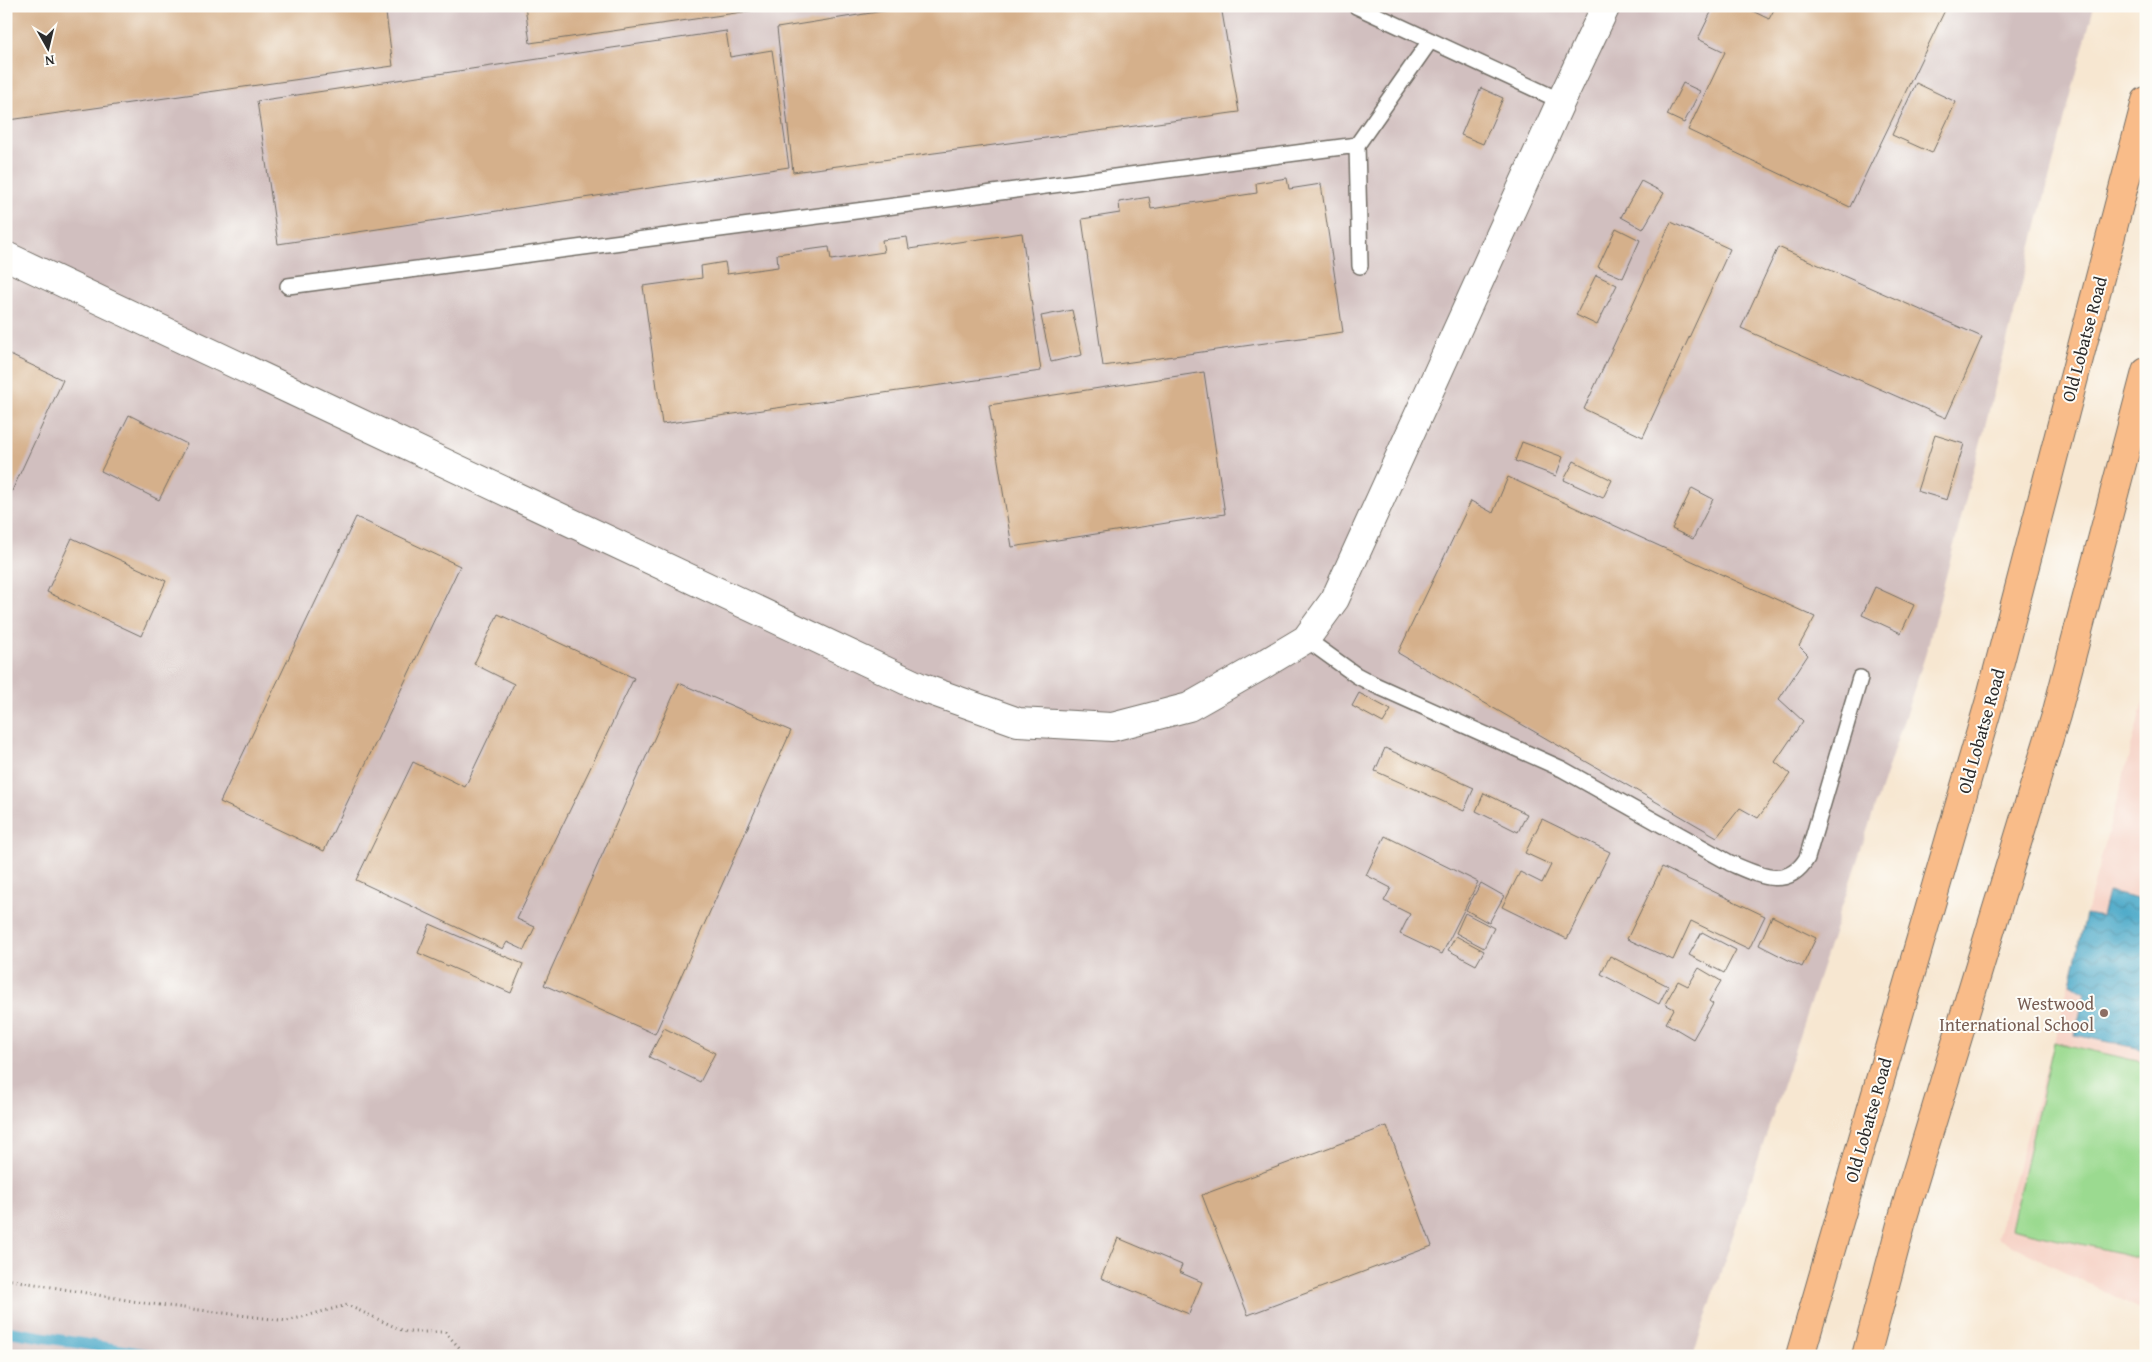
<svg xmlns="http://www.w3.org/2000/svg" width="2152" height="1362" font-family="'Gentium Book Plus',serif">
<defs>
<pattern id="water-waves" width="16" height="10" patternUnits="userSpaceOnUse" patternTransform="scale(1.25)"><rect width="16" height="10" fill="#4aa8c8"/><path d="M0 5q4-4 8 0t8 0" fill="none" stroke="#3e89a3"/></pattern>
</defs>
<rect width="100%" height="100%" fill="#fdfcf7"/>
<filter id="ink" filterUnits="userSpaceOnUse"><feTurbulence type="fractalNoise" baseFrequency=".02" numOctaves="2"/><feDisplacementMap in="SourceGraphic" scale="10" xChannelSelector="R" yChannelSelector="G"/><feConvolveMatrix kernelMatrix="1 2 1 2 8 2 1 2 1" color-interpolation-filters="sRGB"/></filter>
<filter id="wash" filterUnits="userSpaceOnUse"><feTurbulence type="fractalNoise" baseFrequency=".0096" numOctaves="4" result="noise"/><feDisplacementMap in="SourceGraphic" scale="20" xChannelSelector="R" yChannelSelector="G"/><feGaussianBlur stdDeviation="1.12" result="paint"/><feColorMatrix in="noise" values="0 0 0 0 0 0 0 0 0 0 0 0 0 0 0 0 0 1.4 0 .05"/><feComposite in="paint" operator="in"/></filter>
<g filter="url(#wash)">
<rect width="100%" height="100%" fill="#f7e7d1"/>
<path fill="#f6d1c5" d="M2146 692V1312L1997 1238 2054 1042 2086 914Z"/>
<path fill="#d1bfbf" d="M6 6H2094L1926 653 1693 1356H6Z"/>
<path fill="#9bda90" stroke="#63825e" d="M2054 1042 2146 1063V1259L2011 1228Z"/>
<path fill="url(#water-waves)" stroke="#3a6a7a" d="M2108 892 2146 901V1050L2075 1035 2085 992 2070 983 2086 914 2102 917Z"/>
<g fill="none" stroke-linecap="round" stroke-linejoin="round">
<path stroke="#4aa8c8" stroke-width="11" d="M6 1331 157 1356"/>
</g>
<g id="blocks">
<path fill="#d5b08b" d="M6 6H385L393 66 9 120 6 97Z
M525 6H777V7L530 43Z
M915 6H1221L1239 112 793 172 777 28Z
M1714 6H1742L1769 19 1776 6H1947L1850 207 1688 130 1725 52 1698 39Z
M726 31 730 57 772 50 789 167 278 244 257 101Z
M1683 83 1700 91 1684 123 1667 115Z
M1916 83 1956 102 1932 153 1892 135Z
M1481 88 1503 98 1483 144 1461 135Z
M1287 178 1289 189 1321 184 1343 332 1103 366 1082 219 1120 213 1119 202 1149 197 1151 209 1257 193 1256 183Z
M1641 181 1664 193 1643 229 1621 217Z
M1671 222 1730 249 1643 437 1584 409Z
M1616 228 1640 240 1623 278 1598 267Z
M1022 233 1041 371 662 424 643 286 702 278 701 266 725 262 727 274 778 267 777 254 829 247 831 260 884 252 882 240 907 237 909 249Z
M1778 247 1982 337 1946 418 1741 328Z
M1596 275 1617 285 1597 325 1576 315Z
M1072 310 1082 355 1051 362 1041 316Z
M6 353 63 380 6 504Z
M1204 372 1225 514 1012 547 989 405Z
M129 415 187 444 159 500 101 471Z
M1935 435 1964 444 1947 500 1917 491Z
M1522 442 1563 457 1556 476 1515 461Z
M1574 461 1612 480 1603 498 1564 480Z
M1508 477 1815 617 1799 646 1808 655 1779 699 1803 721 1775 762 1790 774 1758 818 1740 808 1717 837 1398 653 1471 501 1493 513Z
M1692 488 1713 499 1693 539 1672 529Z
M356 517 460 566 324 851 220 802Z
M72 538 166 581 141 636 47 592Z
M1875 587 1914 605 1901 633 1862 615Z
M498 614 634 678 517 919 535 927 524 950 507 942 503 949 356 880 413 762 465 787 514 684 474 664Z
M679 683 791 731 655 1034 544 985Z
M1359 693 1391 710 1383 723 1352 706Z
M1385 748 1474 788 1464 811 1375 771Z
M1484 793 1527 814 1518 832 1476 811Z
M1542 819 1610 852 1567 939 1502 907 1520 872 1542 883 1551 865 1525 853Z
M1385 836 1478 882 1442 954 1400 934 1410 914 1384 901 1391 888 1366 875Z
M1662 867 1765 916 1749 949 1691 921 1673 960 1627 939Z
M1481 883 1504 896 1489 923 1466 910Z
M1465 913 1494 928 1484 948 1456 933Z
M1772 916 1816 938 1802 967 1759 945Z
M430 924 523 964 511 993 418 953Z
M1702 932 1736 950 1724 973 1689 955Z
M1456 936 1484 951 1476 965 1448 950Z
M1610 956 1668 986 1659 1004 1601 974Z
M1699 968 1721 981 1709 1001 1713 1004 1693 1039 1666 1023 1674 1009 1665 1004 1678 981 1688 986Z
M664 1028 715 1053 700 1082 649 1057Z
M1387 1126 1432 1246 1248 1315 1202 1195Z
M1118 1238 1182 1265 1179 1272 1202 1282 1189 1314 1101 1278Z"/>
</g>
</g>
<g filter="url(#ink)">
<use href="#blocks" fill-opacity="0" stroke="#726d65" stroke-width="1"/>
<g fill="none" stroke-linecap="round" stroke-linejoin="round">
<defs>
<path id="lane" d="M1356 6 1561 101
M1360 266 1357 145 1430 41
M288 286 1357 145
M1306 639 1356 675 1375 685 1562 769 1730 863C1758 875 1787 891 1807 858L1860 678"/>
<path id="street" d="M6 256 920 687 1018 722 1112 727 1189 707 1261 666 1306 639 1335 599 1561 101 1606 6"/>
<path id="primary" d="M1800 1356 1990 700 2146 101
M1866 1356 1903 1217 2056 715 2146 372"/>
</defs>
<use href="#lane" stroke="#726d65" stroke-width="18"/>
<use href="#street" stroke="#726d65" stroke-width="30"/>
<use href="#primary" stroke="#726d65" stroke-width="30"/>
<path stroke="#726d65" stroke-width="3" stroke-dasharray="1 4" stroke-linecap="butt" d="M6 1279 144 1303 287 1321 347 1305 406 1332H445L467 1356"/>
<use href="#lane" stroke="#fff" stroke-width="15"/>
<use href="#street" stroke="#fff" stroke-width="28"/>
<use href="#primary" stroke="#f9bc89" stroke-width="28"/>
</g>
</g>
<circle fill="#8d6e63" stroke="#fdfcf7" stroke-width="2" cx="2104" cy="1013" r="5"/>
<g text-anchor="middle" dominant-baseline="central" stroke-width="4" stroke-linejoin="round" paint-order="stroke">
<g font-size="18" fill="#2b2b2b" stroke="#fdfcf7">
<text transform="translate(2084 339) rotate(-75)">Old Lobatse Road</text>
<text transform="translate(1981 731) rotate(-74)">Old Lobatse Road</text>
<text transform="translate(1868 1120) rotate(-74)">Old Lobatse Road</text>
</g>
<g font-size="18" fill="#785e54" stroke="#fdfcf7" text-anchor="end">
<text x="2094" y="1003">Westwood<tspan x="2094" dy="21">International School</tspan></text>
</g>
</g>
<rect width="2152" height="1362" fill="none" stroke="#fdfcf7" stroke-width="25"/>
<g transform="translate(48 48) rotate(172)" stroke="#fdfcf7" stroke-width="4" paint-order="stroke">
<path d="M0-4L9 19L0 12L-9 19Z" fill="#2b2b2b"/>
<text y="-8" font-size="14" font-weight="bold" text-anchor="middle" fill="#2b2b2b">N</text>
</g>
</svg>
